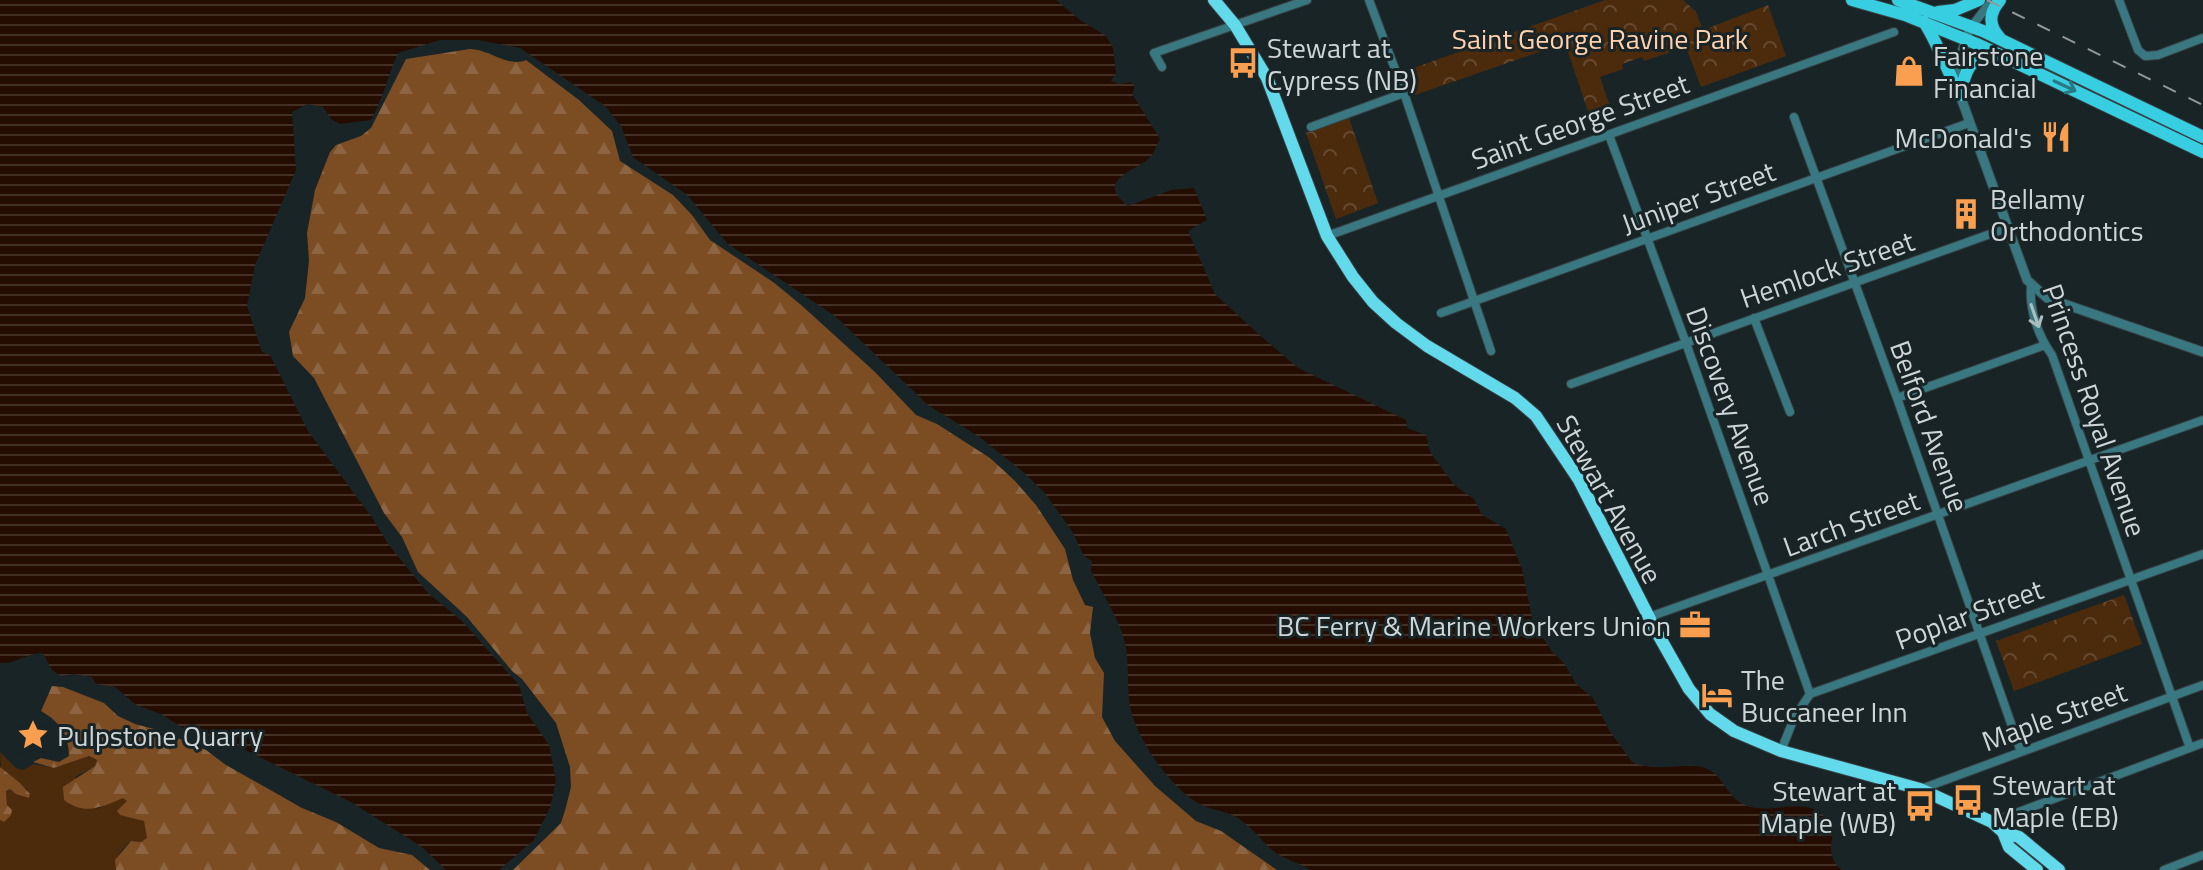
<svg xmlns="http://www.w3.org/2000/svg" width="2203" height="870" font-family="'Titillium Web',sans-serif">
<defs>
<pattern id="forest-firs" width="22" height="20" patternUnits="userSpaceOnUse" patternTransform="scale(2)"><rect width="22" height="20" fill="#7c4c23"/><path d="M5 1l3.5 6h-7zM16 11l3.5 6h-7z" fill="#8d6542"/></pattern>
<pattern id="park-crowns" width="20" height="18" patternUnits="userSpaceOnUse" patternTransform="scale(2)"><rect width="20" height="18" fill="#4c2b0d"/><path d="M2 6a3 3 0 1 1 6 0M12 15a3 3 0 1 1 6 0" fill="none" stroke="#654930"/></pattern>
<pattern id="water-rules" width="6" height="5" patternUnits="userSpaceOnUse" patternTransform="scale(2)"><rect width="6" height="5" fill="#240d00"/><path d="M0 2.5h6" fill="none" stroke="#432f24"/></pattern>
</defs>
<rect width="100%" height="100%" fill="#192426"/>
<path fill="#4c2b0d" d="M0 752 16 768 23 770 34 764 54 768 89 756 97 760 95 766 75 777 97 809 123 797 128 801 118 812 144 821 148 838 141 842 131 841C121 850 115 857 116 870H0V820L4 822 7 805 6 791 10 789 16 794 28 790 1 770Z"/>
<path fill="url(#forest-firs)" d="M470 49C489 49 508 68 526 60L579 100 612 131 620 161 673 195 692 215 710 240 773 282 800 304 875 372 916 415 937 424 990 458 1014 480 1036 505 1065 549 1073 580 1085 605 1093 607 1090 633 1095 658 1104 673 1102 717 1115 741 1155 786 1196 821 1221 831 1277 870H513L561 823 566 807 571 787 570 767 556 723 522 679 512 671 467 617 418 572 402 537 384 513 314 378 293 356 289 332 305 298 309 261 307 233 315 190 330 152 336 145 361 136 371 128 406 59Z
M52 686 63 687 104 703 118 716 135 724 158 730 206 750 226 765 302 808 336 822 379 848 412 855 430 870H116L115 860 131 841 141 842 147 838 144 821 120 815 117 811 127 801 123 798C102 807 85 816 64 800L63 787 95 766 97 760 89 756 54 768 33 762 41 758 59 762 69 756C69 735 59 721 41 711Z
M0 767 20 783 30 794 29 798 16 794 10 789 6 791 7 805 12 810 11 815 4 822 0 820Z"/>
<path fill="url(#park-crowns)" d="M1605 0H1683L1696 12 1703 30 1768 5 1786 56 1701 87 1686 47 1644 61 1642 57 1622 64 1623 69 1600 77 1614 118 1593 126 1565 43 1415 95 1405 71Z
M1349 118 1378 203 1336 219 1306 133Z
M2124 595 2142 644 2014 691 1996 641Z"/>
<path fill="url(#water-rules)" d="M0 0H1056L1080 20 1106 36 1113 48 1116 73 1111 81 1119 84 1131 82 1135 86 1132 94 1160 139C1157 144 1155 151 1151 156 1138 172 1093 178 1128 206L1171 190 1194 188 1207 220 1188 231 1215 294 1255 331 1298 368 1406 420 1407 428 1426 435 1430 452 1454 485 1474 499 1482 515 1506 529 1522 569 1533 623 1553 653 1564 663 1576 684 1593 698 1609 730 1632 762C1660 774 1685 761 1705 768 1724 775 1726 797 1745 805 1776 818 1812 787 1834 830 1830 846 1828 857 1841 870H1310C1298 862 1283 859 1272 850 1260 839 1251 826 1236 817 1226 811 1213 810 1202 805 1175 793 1143 747 1134 720 1125 696 1130 673 1126 648 1122 622 1102 594 1091 570L1092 561 1084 556 1072 531 1044 492 1022 471 981 438 928 405 835 316 728 244 687 195 633 157 621 126 605 106 520 48 478 40H440L398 53C388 75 383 99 371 120L340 124 331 119 323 107 307 104 292 112 296 170 255 265 247 306 262 352 270 355 308 431 373 519 388 544 428 593 462 621 519 685 527 713 549 745 556 781 550 808 533 841 499 870H446L422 847 351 802 237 746 183 728 161 714 136 705 115 687 96 684 92 677 73 674 61 676 52 670 43 653C27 653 16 664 0 663Z"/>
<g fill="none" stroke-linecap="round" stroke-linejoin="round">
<defs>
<path id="minor" d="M1369 0 1404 93 1491 351
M2119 0 2138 50 2145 56 2158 55 2203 38
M1972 26 1992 0
M1162 67 1154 53 1307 0
M1794 117 1897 398 2021 752
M1311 127 1404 93
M1609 135 1686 343 1810 694
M1327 236 1894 32
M2031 286C2029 309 2038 336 2052 355L2190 748
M1441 313 1969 123
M1754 318 1790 412
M1571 384 2007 228
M1897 398 2045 345
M1649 617 2203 420
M1781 751 1794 718 1810 694 2203 554
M1921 789 2203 685
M1992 822 2203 743
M2164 870 2203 855"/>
<path id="tertiary" d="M1968 34 1957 66 1960 95 2027 280 2047 298 2203 352"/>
<path id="primary" d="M1852 0 1905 15 1977 44 2203 152
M1898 0 1983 31 2203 137
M2000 0C1989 13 1988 25 2000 38
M1938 12 1955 10 1979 0
M1924 22C1939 45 1947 71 1960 95
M1960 95C1965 72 1969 57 1994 53"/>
<path id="trunk" d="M1214 0 1235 25 1267 78 1327 236 1353 277 1373 302 1396 323 1427 346 1515 398 1536 416 1579 480 1655 629 1689 689 1710 714 1734 731 1781 751 1920 789 1992 822 2003 832 2019 837 2059 870
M2003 832 2009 847 2037 870"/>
</defs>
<use href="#minor" stroke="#364042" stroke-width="10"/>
<use href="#tertiary" stroke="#364042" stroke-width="11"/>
<use href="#primary" stroke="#364042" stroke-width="14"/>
<use href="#trunk" stroke="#364042" stroke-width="14"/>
<use href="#minor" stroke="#397781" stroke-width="8"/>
<use href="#tertiary" stroke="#397781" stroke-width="9"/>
<use href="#primary" stroke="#37cee2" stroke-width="12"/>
<use href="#trunk" stroke="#63daec" stroke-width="12"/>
<path stroke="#909899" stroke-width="2" stroke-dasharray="14 14" stroke-linecap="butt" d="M1987 0 2203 105"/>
</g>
<defs><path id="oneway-shaft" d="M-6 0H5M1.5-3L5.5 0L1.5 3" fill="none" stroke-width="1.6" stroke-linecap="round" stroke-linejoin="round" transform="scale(2)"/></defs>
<use stroke="#287984" href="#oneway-shaft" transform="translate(2065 86) rotate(25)"/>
<use stroke="#a9bec1" href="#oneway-shaft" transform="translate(2035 316) rotate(71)"/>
<defs>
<symbol id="bus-bare" viewBox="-9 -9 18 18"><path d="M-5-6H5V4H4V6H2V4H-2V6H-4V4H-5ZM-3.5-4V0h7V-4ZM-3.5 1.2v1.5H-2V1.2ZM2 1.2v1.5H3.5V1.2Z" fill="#fa9f4f" stroke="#192426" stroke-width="2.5" paint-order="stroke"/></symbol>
<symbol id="shop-bare" viewBox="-9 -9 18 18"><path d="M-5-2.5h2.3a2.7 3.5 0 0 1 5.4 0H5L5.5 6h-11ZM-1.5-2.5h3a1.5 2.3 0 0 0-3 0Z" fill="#fa9f4f" stroke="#192426" stroke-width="2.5" paint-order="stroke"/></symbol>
<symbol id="restaurant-bare" viewBox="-9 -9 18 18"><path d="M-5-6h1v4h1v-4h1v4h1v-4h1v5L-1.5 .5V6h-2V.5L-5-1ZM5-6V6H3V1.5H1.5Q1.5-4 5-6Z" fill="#fa9f4f" stroke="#192426" stroke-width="2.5" paint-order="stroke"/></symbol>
<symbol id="building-bare" viewBox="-9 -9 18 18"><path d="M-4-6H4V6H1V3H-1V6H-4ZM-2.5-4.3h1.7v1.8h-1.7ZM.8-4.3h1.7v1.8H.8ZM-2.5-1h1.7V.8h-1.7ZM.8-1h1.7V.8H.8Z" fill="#fa9f4f" stroke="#192426" stroke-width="2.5" paint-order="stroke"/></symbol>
<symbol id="office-bare" viewBox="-9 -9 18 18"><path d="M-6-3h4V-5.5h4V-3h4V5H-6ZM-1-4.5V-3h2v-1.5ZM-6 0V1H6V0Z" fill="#fa9f4f" stroke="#192426" stroke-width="2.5" paint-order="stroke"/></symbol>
<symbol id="hotel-bare" viewBox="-9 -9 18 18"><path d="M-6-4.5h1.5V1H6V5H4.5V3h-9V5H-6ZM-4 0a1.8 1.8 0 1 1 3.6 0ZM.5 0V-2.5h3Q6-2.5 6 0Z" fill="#fa9f4f" stroke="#192426" stroke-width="2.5" paint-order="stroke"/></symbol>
<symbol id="sight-bare" viewBox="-9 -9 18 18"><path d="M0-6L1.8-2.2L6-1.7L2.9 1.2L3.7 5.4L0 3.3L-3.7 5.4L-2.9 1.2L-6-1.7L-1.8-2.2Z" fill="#fa9f4f" stroke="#192426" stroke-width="2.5" paint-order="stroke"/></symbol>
</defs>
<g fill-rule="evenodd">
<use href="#bus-bare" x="1221" y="41" width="44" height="44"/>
<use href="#shop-bare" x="1887" y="49" width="44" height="44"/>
<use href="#restaurant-bare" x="2034" y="115" width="44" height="44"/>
<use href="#building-bare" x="1944" y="192" width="44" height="44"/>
<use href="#office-bare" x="1673" y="603" width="44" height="44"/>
<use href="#hotel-bare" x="1695" y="673" width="44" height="44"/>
<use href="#sight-bare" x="11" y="713" width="44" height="44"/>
<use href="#bus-bare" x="1946" y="778" width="44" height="44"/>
<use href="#bus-bare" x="1898" y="784" width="44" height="44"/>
</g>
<g text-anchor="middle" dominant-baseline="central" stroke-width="6" stroke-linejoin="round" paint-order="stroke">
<g font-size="28" fill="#ffd1ae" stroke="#192426">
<text x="1600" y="38">Saint George Ravine Park</text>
</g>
<g font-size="28" fill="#ced5d6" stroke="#192426" text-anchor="start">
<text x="1267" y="47">Stewart at<tspan x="1267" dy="32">Cypress (NB)</tspan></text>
<text x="1933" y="55">Fairstone<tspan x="1933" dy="32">Financial</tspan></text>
<text x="2032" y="137" text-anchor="end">McDonald's</text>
<text x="1990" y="198">Bellamy<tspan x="1990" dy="32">Orthodontics</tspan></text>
<text x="1671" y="625" text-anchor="end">BC Ferry &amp; Marine Workers Union</text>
<text x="1741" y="679">The<tspan x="1741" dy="32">Buccaneer Inn</tspan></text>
<text x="57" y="735">Pulpstone Quarry</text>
<text x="1992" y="784">Stewart at<tspan x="1992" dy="32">Maple (EB)</tspan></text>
<text x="1896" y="790" text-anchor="end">Stewart at<tspan x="1896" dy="32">Maple (WB)</tspan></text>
</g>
<g font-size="28" fill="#ced5d6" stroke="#192426">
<text transform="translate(1580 121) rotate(-20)">Saint George Street</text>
<text transform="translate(1698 197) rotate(-20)">Juniper Street</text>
<text transform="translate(1827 269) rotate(-19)">Hemlock Street</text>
<text transform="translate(1731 406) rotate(70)">Discovery Avenue</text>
<text transform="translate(2095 410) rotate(71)">Princess Royal Avenue</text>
<text transform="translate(1930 426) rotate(70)">Belford Avenue</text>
<text transform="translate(1610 499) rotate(61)">Stewart Avenue</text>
<text transform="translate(1851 523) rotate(-20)">Larch Street</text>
<text transform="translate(1969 614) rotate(-20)">Poplar Street</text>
<text transform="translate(2054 716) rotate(-20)">Maple Street</text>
</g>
</g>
</svg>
